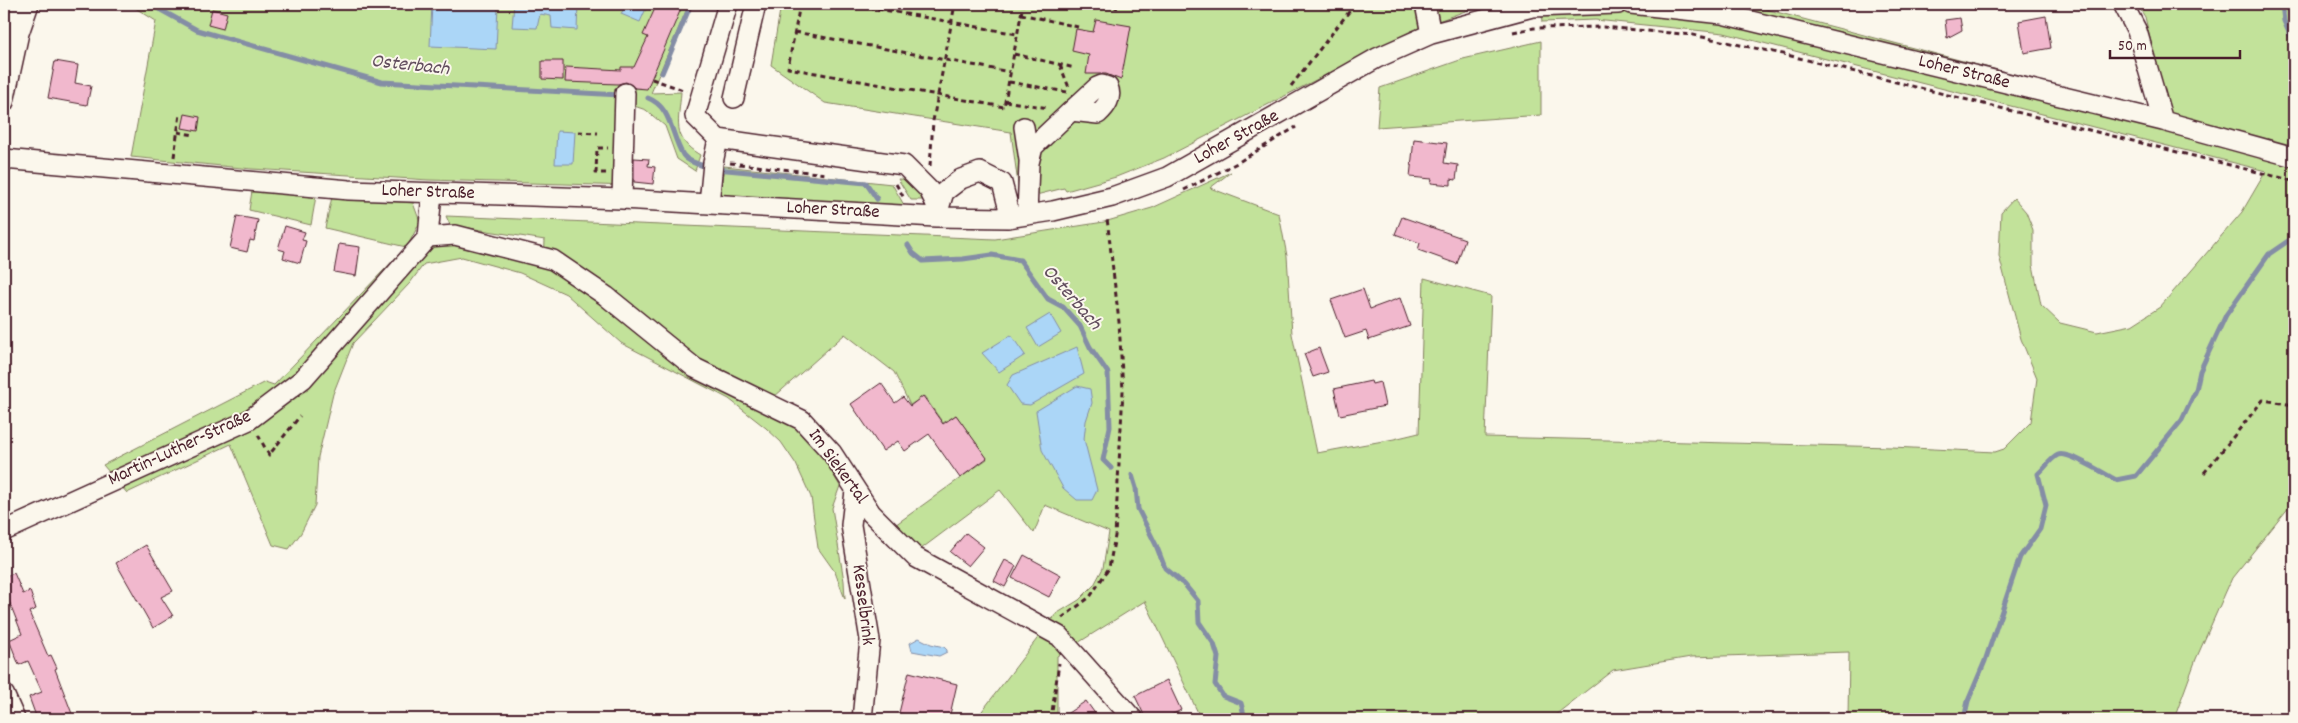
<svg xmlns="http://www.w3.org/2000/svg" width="2298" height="723" font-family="Dekko,sans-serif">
<rect width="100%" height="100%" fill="#fbf7ec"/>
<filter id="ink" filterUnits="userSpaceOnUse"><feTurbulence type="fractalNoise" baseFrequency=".02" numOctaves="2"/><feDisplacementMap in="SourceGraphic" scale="10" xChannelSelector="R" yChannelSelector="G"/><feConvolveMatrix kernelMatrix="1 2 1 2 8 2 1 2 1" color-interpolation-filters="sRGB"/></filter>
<g filter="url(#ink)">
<path fill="#f8e4e3" d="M4 14 12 33 4 72Z"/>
<path fill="#c2e29a" stroke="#868062" d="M129 4H689L651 93 681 92C679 121 671 138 700 155L695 171 677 159 665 126 646 110 634 106 630 186 429 180 252 169 131 157 156 21Z
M781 4H1511L1468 10 1411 31 1164 158 1116 177 1066 191 1064 188 1020 199 1011 132 825 103 771 65Z
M1540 4H1746L2168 115 2145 17 2137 4H2291L2294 53V501L2232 578 2196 659 2174 719H1848L1849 652 1691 657 1613 670 1550 719H1201L1145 601 1057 656V719H976L1056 614 1079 600 1094 585 1103 568 1109 532 1045 505 1034 533 1000 490 921 549 895 525 987 459 956 415 943 423 924 396 910 405 894 372 845 334 774 397 821 454 840 486 832 508 844 581 845 599 835 572 818 548 811 497 796 464 781 442 766 428 729 399 621 343 566 294 520 273 462 257 424 264 410 283 353 343 333 394 318 457 315 505 301 533 289 549 273 545 231 444 127 493 103 465 265 382 274 385 406 247 325 228 332 197 413 203 420 222 407 247 454 245 544 265 545 240 450 225 446 216 995 239 1104 222 1152 208 1231 172 1210 188 1279 214 1287 256 1292 334 1317 453 1394 439 1419 433 1424 278 1491 296 1485 437 1892 447 1995 452 2004 449 2031 422 2037 378 2021 339 1999 256 2001 212 2014 198 2026 212 2033 230V265L2041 305 2060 323 2097 332 2132 325 2160 307 2242 212 2266 171 1724 33 1595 20 1542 22Z
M1541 41V115L1377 127 1380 88 1463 59Z
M724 166 892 184 904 205 720 196Z
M898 179 913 180 927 200H911Z
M252 191 316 196 311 225 249 210Z"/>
<path fill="#abd6f7" stroke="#848da5" d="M432 4 498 6 496 49 430 46Z
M514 4H578L577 30 552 28 551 16 540 14 537 28 512 27Z
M626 4H648L640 22 621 14Z
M557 131 575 132 573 164H555Z
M1050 314 1061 333 1038 347 1027 328Z
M1011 335 1025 355 999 372 982 353Z
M1077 347 1084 374 1030 405 1020 404 1007 385 1013 375Z
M1077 386 1090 389 1092 403 1086 421 1084 439 1097 490 1092 500H1077L1063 488 1042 450 1036 411Z
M919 638 931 644 944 647 947 650V652L939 656 912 651 910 643Z"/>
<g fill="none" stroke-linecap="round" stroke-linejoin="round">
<path stroke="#848da5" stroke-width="5" d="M150 4 197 30 382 82 620 95
M2282 4 2284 21 2294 44
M662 73 691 4
M648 98C672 107 671 136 683 155 688 162 700 165 708 167
M716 169 866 183 877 199
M908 245 913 253 923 261 963 259 992 255 1020 260 1048 299 1063 307 1080 326 1090 347 1108 373 1110 427 1103 460 1111 468
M1132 475 1136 488 1138 509 1156 545 1165 568 1185 585 1198 601 1199 622 1214 644 1218 657 1215 684 1223 696 1241 703 1245 719
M1964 719 1968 701 1985 661 2020 557 2040 529 2046 505 2038 474C2044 469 2051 458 2058 455 2069 451 2105 474 2116 480L2136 476 2182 420 2196 390 2200 371 2226 315 2269 254 2288 241 2294 240"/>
</g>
<path fill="#f1b8cd" stroke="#4a1f2b" d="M657 4H683L647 89 635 88 626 82 618 84 565 82 566 67 621 70V67H634L648 37 643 35Z
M212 9 227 13 223 29 208 25Z
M2046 16 2051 48 2024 53 2019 21Z
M1960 18 1962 30 1947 38 1945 20Z
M1096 20 1131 26 1121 80 1106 74H1086L1089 55 1072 51 1076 29 1093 32Z
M55 61 78 65 75 83 91 86 87 105 48 98Z
M542 61H563V80L542 79Z
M185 114 200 117 198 131 182 128Z
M1414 139 1447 143 1444 163 1458 165 1456 180 1451 179V185L1431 183 1432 179 1410 177Z
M634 158 649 159 648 166 655 167 653 184 634 182Z
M237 216 258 220 254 241 250 240 247 252 230 248Z
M1402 217 1465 239 1457 264 1418 250 1420 243 1395 234Z
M285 226 305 232 302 240 306 241 300 263 283 258 285 251 278 249Z
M339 244 360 247 356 276 334 272Z
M1363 289 1370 309 1400 298 1410 326 1369 340 1366 331 1345 338 1331 300Z
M1319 348 1328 372 1313 377 1304 354Z
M1371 381 1372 384 1380 382 1385 406 1340 415 1334 389Z
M881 383 895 403 903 397 910 406 923 396 943 424 956 415 987 458 960 478 929 434 905 451 898 441 883 451 851 404Z
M966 533 984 547 968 566 950 552Z
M146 545 173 591 161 597 173 616 153 628 116 563Z
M1024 555 1061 575 1049 597 1012 578Z
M1005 560 1016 566 1005 587 994 581Z
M14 573 23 594 30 591 36 609 29 612 48 656 51 655 57 668 55 669 74 719H37L29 697 42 692 28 661 19 665 9 640 22 634 9 601 4 603V577Z
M909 672 957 684 949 719H924L899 713Z
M1167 680 1181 710 1163 719H1146L1135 696Z
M1086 701 1099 719H1059Z"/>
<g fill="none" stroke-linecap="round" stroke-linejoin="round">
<defs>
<path id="minor" d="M1425 4 1431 34
M1631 4 1722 14 2163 121 2294 157
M2123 4 2137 31 2163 121
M19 33 29 4
M734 98 756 4
M4 102 19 33 6 4
M1024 127 1029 160
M718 139 695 116 728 4
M4 159 349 190 622 199 936 217 1008 218 1053 211 1112 197 1167 177 1377 58 1431 34 1532 7 1618 4
M622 199 625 93
M709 204 713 163 718 139 904 165 929 190 936 204V217
M937 215 944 192 961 179 980 172 1002 183 1008 206V218
M1027 215 1029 163 1033 147 1071 111 1098 114C1106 107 1113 97 1108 87L1102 85 1097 87 1071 111
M428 237 455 235 553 260 606 296 695 368 802 420 832 453 871 513 915 557 1059 636 1133 719
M855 491 851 525 870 640 862 719
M4 531 249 420 303 379 428 237 432 193
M4 694 15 719"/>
</defs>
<use href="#minor" stroke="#4a1f2b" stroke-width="22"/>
<path stroke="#4a1f2b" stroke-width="3" stroke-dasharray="5 4" stroke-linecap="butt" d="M800 4 788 68 1004 107 1023 4
M851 4 1017 34
M1097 4 1118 8
M1021 14 1078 27
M795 32 1010 72
M1513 32 1534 28 1603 27 1693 35 1783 54 2294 181
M1014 54 1075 68
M1060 65 1070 90
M652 79 686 91
M1009 82 1067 92
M1291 86 1355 4
M1005 101 1049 108
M178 132 194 135
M578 132 598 133
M174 157 180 114
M730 163 826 174
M930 166 933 121 955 4
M606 173H596L597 148H608
M896 184 904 198
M1184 190 1237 163 1296 127
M258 435 269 455 300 416
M2204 473 2263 400 2294 405
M1062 618 1090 597 1109 568 1115 536 1123 391 1119 322 1107 218
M1051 719 1059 663"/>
<use href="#minor" stroke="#fbf7ec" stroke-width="19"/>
</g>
</g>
<g text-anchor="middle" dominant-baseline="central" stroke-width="4" stroke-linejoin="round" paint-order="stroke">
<g font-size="19" fill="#4a1f2b" stroke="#fbf7ec">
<text transform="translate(1964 73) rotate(14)">Loher Straße</text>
<text transform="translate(1237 138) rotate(-29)">Loher Straße</text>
<text transform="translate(428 193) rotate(2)">Loher Straße</text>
<text transform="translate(833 211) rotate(3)">Loher Straße</text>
<text transform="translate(180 449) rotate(-25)">Martin-Luther-Straße</text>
<text transform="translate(837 467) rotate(54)">Im Siekertal</text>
<text transform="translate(862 605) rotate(83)">Kesselbrink</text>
</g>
<g font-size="20" font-style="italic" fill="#624d5e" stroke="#fbf7ec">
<text transform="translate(410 66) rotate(6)">Osterbach</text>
<text transform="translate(1071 298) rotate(49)">Osterbach</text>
</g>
</g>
<rect width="2298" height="723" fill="none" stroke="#fbf7ec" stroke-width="20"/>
<rect x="10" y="10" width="2278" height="703" fill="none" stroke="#4a1f2b" stroke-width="2" filter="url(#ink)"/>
<path d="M2110 50v8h130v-8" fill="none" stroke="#4a1f2b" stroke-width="2.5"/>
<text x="2118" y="50" font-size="15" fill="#4a1f2b" stroke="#fbf7ec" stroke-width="4" paint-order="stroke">50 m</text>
</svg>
